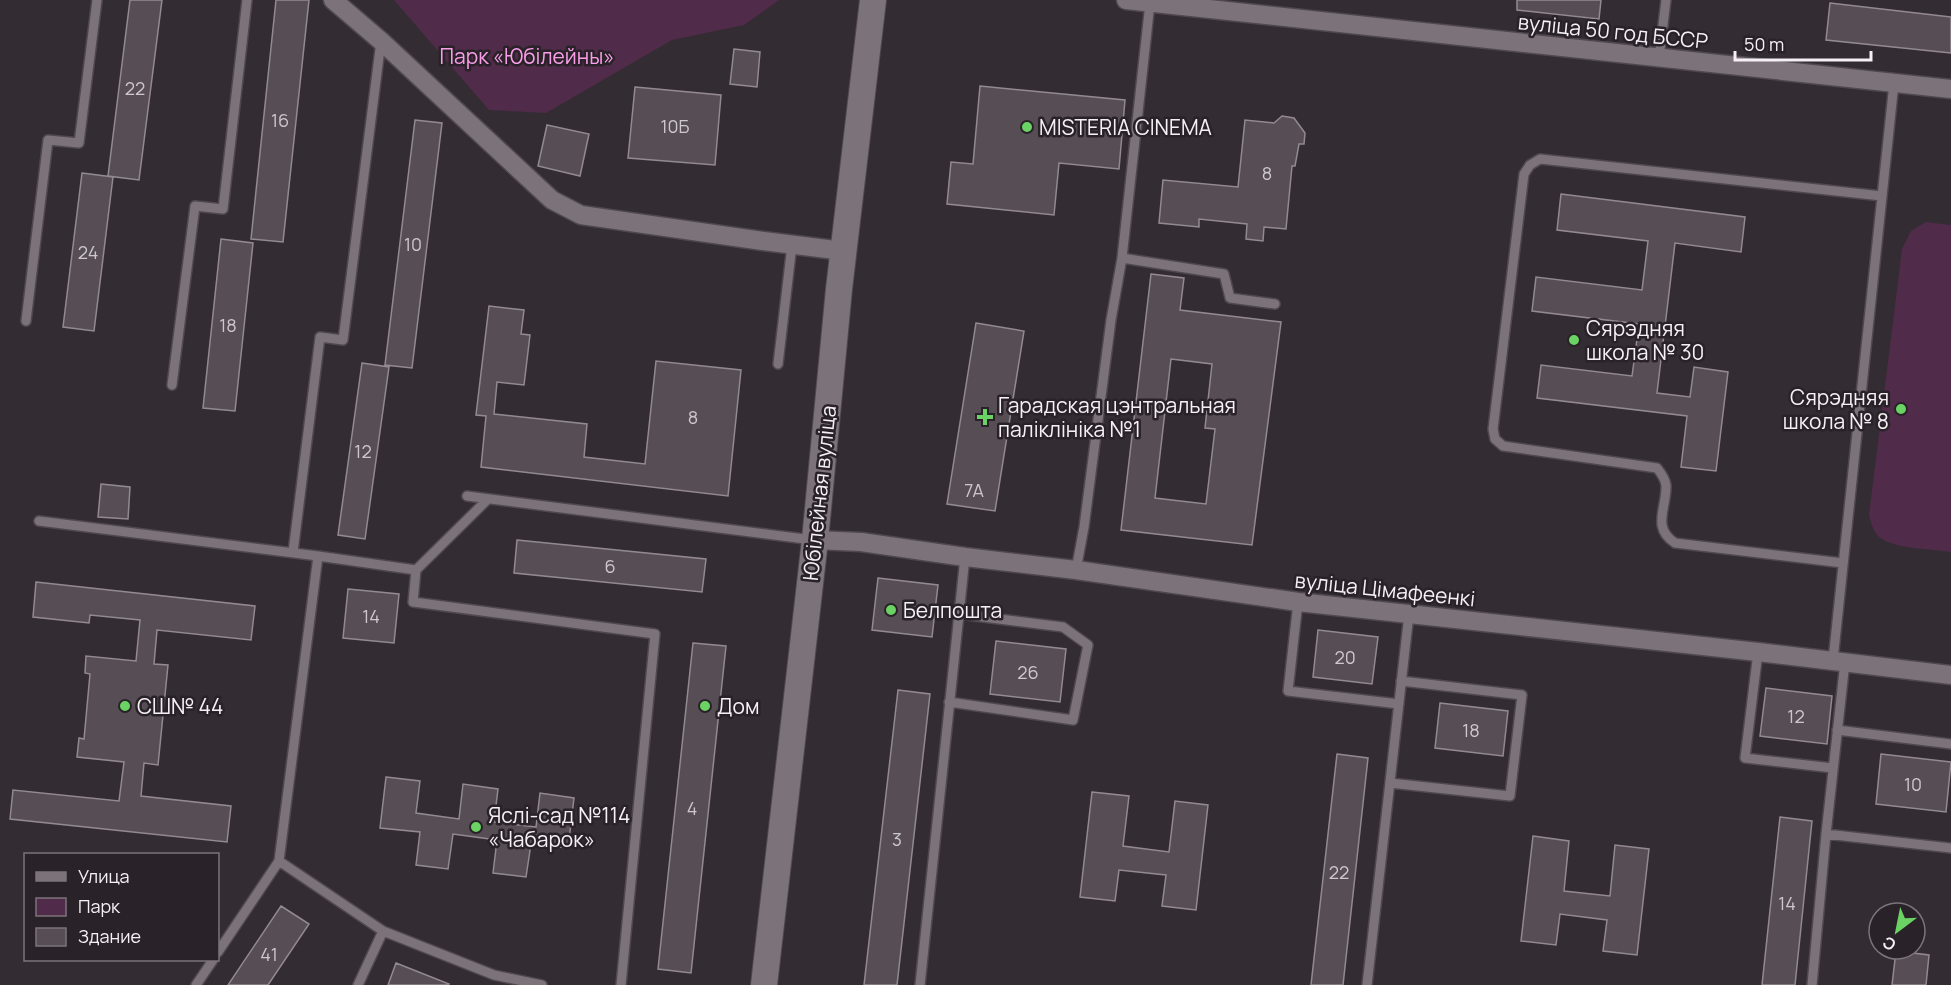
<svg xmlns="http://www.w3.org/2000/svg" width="1951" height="985" font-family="Manrope,sans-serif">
<rect width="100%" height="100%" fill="#332c32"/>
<path fill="#502b4a" d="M394 0H779L744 25 672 40 546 113 489 110Z
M1926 222 1951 225V552C1932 549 1893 549 1879 537 1873 531 1871 523 1869 515L1902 249 1911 231Z"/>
<path fill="#564e54" stroke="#938a91" stroke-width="1.5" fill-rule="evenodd" d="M130 0H162L139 180 108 176Z
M276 0H309L283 242 251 239Z
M1517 0H1601L1599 19 1517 10Z
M1830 3 1951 17V53L1826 40Z
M734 49 760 52 757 87 730 84Z
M980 86 1125 100 1119 169 1059 163 1054 215 947 204 951 162 973 164Z
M635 87 721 95 715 165 628 158Z
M1282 116 1294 118 1305 133 1304 144H1299L1295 166H1292L1286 229 1264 227 1263 241 1246 239 1247 224 1199 219V227L1159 223 1163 180 1238 187 1245 120 1274 123Z
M415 120 442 123 412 368 385 365Z
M547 125 589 134 580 176 538 166Z
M82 173 113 177 94 331 63 327Z
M1561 194 1745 217 1741 252 1675 243 1657 393 1690 397 1694 367 1728 372 1716 471 1681 467 1687 416 1537 398 1541 365 1632 376 1639 324 1532 311 1536 277 1642 290 1648 241 1557 230Z
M221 239 253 243 235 411 203 408Z
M1151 274 1184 278 1180 310 1281 322 1252 545 1121 530ZM1171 359 1212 364 1205 428 1215 429 1206 504 1155 498Z
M489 306 524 310 521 334 530 335 524 385 497 382 494 414 587 424 584 457 645 464 656 361 741 370 728 496 481 467 486 416 476 415Z
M976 323 1024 331 995 511 947 504Z
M362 363 389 367 365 539 338 535Z
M101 484 130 487 128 519 98 517Z
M517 540 706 559 702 592 514 573Z
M878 578 938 585 932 637 872 630Z
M36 582 255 606 251 640 157 630 154 664 168 665 158 765 144 763 141 796 231 806 227 842 10 819 13 790 119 801 124 762 77 757 79 738 84 739 90 674 85 673 86 656 136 661 140 620 90 615 89 623 33 617Z
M348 589 399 594 394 643 343 638Z
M1318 630 1378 637 1372 684 1313 677Z
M996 641 1066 649 1060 702 990 694Z
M693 643 726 646 691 973 658 969Z
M1766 688 1832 696 1827 744 1760 736Z
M898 690 930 694 897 985H864Z
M1440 703 1508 711 1503 756 1435 748Z
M1337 754 1368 758 1343 985H1311Z
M1881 754 1951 762 1946 812 1876 804Z
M386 777 420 781 416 813 459 819 463 784 498 789 494 822 536 827 540 793 574 798 568 848 531 844 526 877 493 873 497 840 453 834 448 869 416 865 420 832 380 828Z
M1092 792 1129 796 1123 846 1169 852 1175 801 1208 805 1196 910 1162 906 1166 875 1119 870 1115 901 1080 897Z
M1780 817 1812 821 1795 985H1762Z
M1533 836 1569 841 1564 891 1610 896 1615 845 1649 849 1637 955 1603 951 1607 920 1560 914 1556 945 1521 941Z
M281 906 309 924 268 985H228Z
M1896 951 1929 955 1926 985H1892Z
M396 963 449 984 448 985H388Z"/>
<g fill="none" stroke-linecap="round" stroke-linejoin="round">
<defs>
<path id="service" d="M1659 58 1666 0
M1122 258 1224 274 1230 298 1275 304
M26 321 48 140 79 143 97 0
M778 364 792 245
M172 385 195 206 223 209 247 0
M467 496 813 540
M39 521 318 556
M293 552 320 337 343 340 381 41
M1843 563 1675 543C1651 527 1667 508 1666 485 1665 478 1661 473 1657 468L1503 446 1495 439 1493 429 1524 174 1530 165 1540 159 1882 196
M416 570 413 602 655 634 621 985
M1076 570 1084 527 1111 320 1122 258 1150 3
M1298 602 1288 691 1399 704
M1758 652 1745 758 1833 768
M1833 660 1894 83
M949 702 1073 720 1088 645 1063 627 959 614
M1837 730 1951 744
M1390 783 1510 796 1522 695 1401 681
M1826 834 1951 848
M279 861 383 931 494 975 542 985
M218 952 279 861 318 556 416 570 488 499
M196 985 213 960
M358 985 383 931
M920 985 965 557
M1367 985 1409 614
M1812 985 1826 834 1845 662"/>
<path id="minor" d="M333 0 381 41 552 200 581 215 763 241 843 251
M1126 0 1951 89
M815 540 861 542 965 557 1076 570 1298 602 1758 652 1951 675"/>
<path id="secondary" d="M764 985 815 540 839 289 873 0"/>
</defs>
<use href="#service" stroke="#4f494e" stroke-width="12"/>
<use href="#minor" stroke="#4f494e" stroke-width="21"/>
<use href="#secondary" stroke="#4f494e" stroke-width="28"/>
<use href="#service" stroke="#7c737a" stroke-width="9"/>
<use href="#minor" stroke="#7c737a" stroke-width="18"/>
<use href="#secondary" stroke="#7c737a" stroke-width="26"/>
</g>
<g fill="#6ad363" stroke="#292228" stroke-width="2">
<circle cx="1027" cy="127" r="6"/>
<circle cx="1574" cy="340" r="6"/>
<circle cx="1901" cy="409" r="6"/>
<path d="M982 408h6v6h6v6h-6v6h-6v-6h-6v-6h6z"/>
<circle cx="891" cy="610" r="6"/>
<circle cx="125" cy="706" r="6"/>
<circle cx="705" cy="706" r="6"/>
<circle cx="476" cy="827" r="6"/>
</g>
<g text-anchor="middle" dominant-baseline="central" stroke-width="5" stroke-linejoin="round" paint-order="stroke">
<g font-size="18" fill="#cdc8cc">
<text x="135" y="88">22</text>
<text x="280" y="120">16</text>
<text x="675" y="126">10Б</text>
<text x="1267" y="173">8</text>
<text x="413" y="244">10</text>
<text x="88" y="252">24</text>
<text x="228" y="325">18</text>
<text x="693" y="417">8</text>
<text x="363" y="451">12</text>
<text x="974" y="490">7А</text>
<text x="610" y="566">6</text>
<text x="371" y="616">14</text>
<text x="1345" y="657">20</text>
<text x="1028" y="672">26</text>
<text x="1796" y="716">12</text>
<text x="1471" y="730">18</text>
<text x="1913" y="784">10</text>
<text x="692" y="808">4</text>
<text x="897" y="839">3</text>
<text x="1339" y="872">22</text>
<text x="1787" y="903">14</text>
<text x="269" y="954">41</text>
</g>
<g font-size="21" fill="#f5f0f4" stroke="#292228">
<text transform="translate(1613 31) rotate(6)">вуліца 50 год БССР</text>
<text transform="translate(819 493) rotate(-84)">Юбілейная вуліца</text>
<text transform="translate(1385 589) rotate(6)">вуліца Цімафеенкі</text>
</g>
<g font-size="21" fill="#fa9de9" stroke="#292228">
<text x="527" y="56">Парк «Юбілейны»</text>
</g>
<g font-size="21" fill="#f5f0f4" stroke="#292228" text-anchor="start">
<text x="1039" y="127">MISTERIA CINEMA</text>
<text x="1586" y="328">Сярэдняя<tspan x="1586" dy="24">школа № 30</tspan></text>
<text x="1889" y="397" text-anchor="end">Сярэдняя<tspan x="1889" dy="24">школа № 8</tspan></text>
<text x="998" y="405">Гарадская цэнтральная<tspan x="998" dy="24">паліклініка №1</tspan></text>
<text x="903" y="610">Белпошта</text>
<text x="137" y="706">СШ№ 44</text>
<text x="717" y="706">Дом</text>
<text x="488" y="815">Яслі-сад №114<tspan x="488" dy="24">«Чабарок»</tspan></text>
</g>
</g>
<rect x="24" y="853" width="195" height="108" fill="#292228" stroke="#7b747a" stroke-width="1.5"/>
<rect x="36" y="872" width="30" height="9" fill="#7c737a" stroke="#7b747a" stroke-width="1.5"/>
<text x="78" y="883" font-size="18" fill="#f5f0f4">Улица</text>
<rect x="36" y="898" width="30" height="18" fill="#502b4a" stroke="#7b747a" stroke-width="1.5"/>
<text x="78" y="913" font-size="18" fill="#f5f0f4">Парк</text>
<rect x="36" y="928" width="30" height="18" fill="#564e54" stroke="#7b747a" stroke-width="1.5"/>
<text x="78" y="943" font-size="18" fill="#f5f0f4">Здание</text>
<g transform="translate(1897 931) rotate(212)"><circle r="28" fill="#292228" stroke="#7b747a" stroke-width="1.5"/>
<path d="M0-4.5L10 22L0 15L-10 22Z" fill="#6ad363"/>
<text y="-9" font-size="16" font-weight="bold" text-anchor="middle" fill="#f5f0f4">С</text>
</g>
<path d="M1735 51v9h136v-9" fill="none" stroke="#f5f0f4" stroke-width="3"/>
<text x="1744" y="51" font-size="18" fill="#f5f0f4" stroke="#292228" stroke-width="4.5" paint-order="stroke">50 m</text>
</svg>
